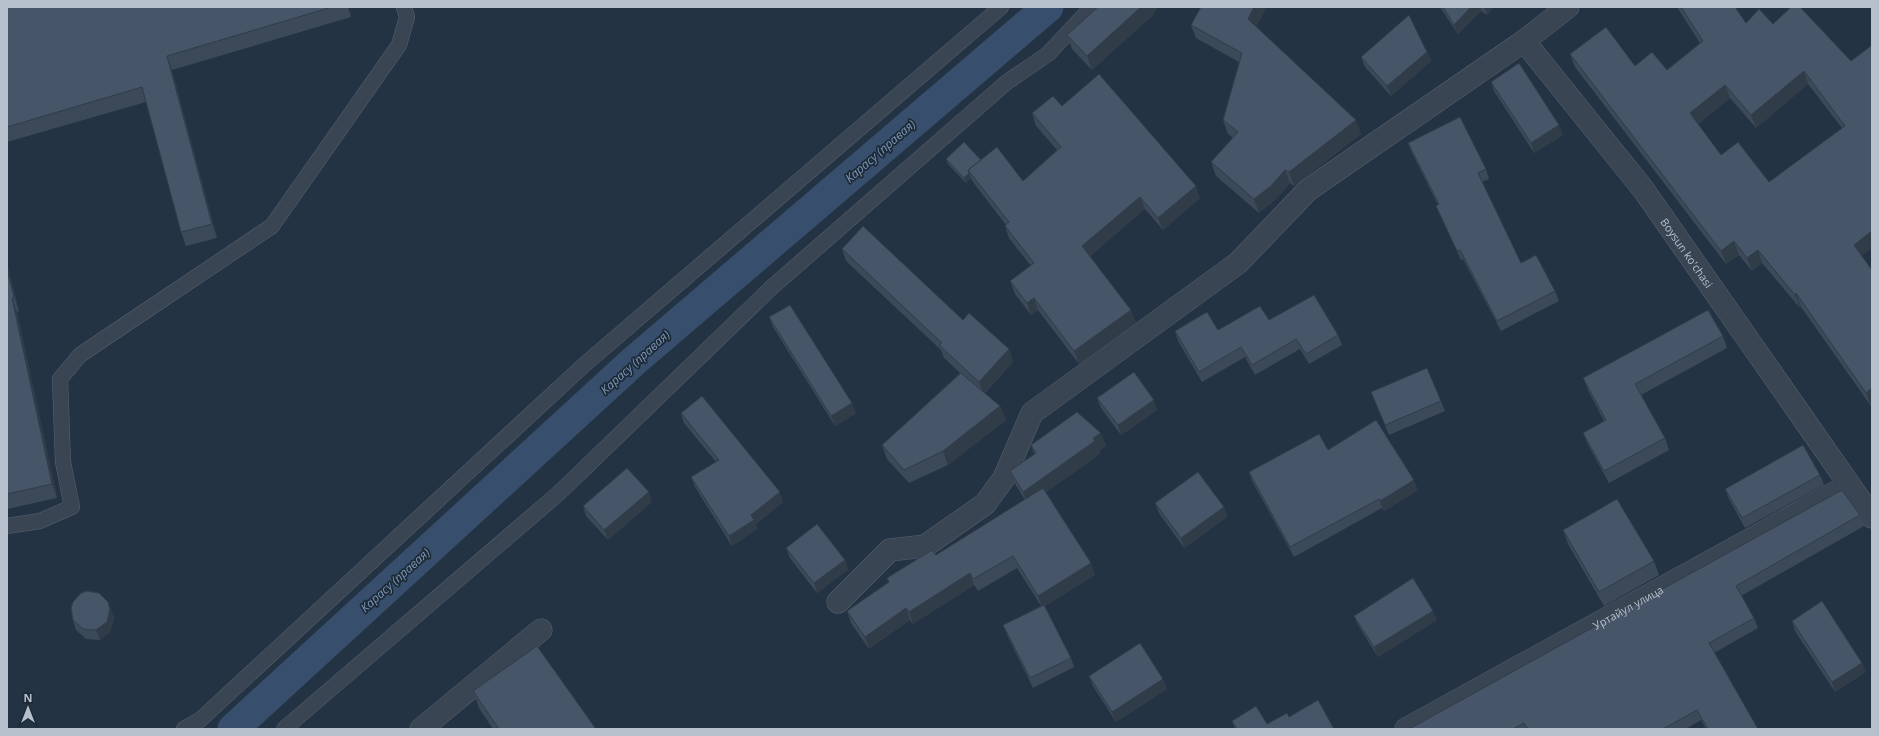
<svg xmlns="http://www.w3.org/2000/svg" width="1879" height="736" font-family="'Open Sans',sans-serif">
<rect width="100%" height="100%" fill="#243343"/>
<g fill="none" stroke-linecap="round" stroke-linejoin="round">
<path stroke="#374f6c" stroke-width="31" d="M233 729 634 361 1048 7"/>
<defs>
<path id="service" d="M7 526 40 521 72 507 63 462 60 379 80 355 272 226 399 45 407 17 404 7
M184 729 200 720 584 365 1001 7
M284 729 559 493 771 288 1007 82 1048 54 1092 7"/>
<g id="minor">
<path d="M838 602 890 550 925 546 985 504 1004 478 1032 413 1238 263 1308 190 1524 41"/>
<path d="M421 729 541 630"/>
<path id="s1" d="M1406 729 1849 485"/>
</g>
<g id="tertiary">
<path id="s2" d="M1568 7 1524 41 1643 189 1872 517"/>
</g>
</defs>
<use href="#service" stroke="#576370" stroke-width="16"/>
<use href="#minor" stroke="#576370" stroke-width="23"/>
<use href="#tertiary" stroke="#576370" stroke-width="23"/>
<use href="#service" stroke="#394553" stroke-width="15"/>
<use href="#minor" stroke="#394553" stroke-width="22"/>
<use href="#tertiary" stroke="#394553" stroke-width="22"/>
</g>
<path fill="#3c4959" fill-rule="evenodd" d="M7 7H348L351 17 172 70 217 238 186 246 181 232 146 102 7 142Z
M1201 7H1267L1256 26 1361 134 1294 186 1290 183 1276 199 1259 213 1216 176 1211 162 1233 138 1228 134 1223 120 1239 62 1196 38 1191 25Z
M1440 7H1493L1487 15 1481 11 1458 34Z
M1677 7H1735L1746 23 1773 24 1851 61 1871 406 1801 307 1800 308 1762 263 1752 271 1739 255 1726 264 1575 67 1570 54 1635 66 1667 70 1700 43ZM1808 84 1842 128 1769 182 1721 155 1698 124 1730 98 1756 128Z
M1153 15 1092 70 1072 49 1067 35Z
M1427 52 1431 61 1391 96 1365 67 1361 57Z
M1491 82 1563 135 1534 153 1494 91Z
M1062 106 1200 198 1163 230 1145 209 1090 256 1136 322 1079 364 1038 310 1031 315 1015 294 1010 281 1031 266 1009 238 1005 226 1006 225 973 182 971 178 966 183 948 164 946 159 981 160 1023 181 1057 150 1036 126 1032 113Z
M1408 143 1486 169 1489 179 1482 182 1521 263 1555 291 1559 301 1501 331 1463 259 1461 260 1440 215 1436 206 1438 205 1412 153Z
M842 249 963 320 1009 349 1013 362 985 393 1000 406 1006 420 948 465 909 483 887 459 882 445 960 373 944 358 941 350 846 261Z
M7 264 19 311 17 312 57 498 7 509Z
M769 317 856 413 835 426 773 327Z
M1269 320 1338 335 1342 345 1309 364 1300 349 1255 375 1245 357 1202 382 1178 341 1175 331 1218 330Z
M1723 336 1727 348 1641 395 1665 438 1669 450 1609 483 1588 445 1583 433 1604 421 1588 390 1583 378Z
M1371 392 1441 401 1445 411 1389 435Z
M1097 398 1157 410 1121 435 1101 408Z
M681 413 783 502 756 524 757 529 732 546 695 487 691 477 716 462 684 423Z
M1101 433 1106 446 1099 451 1100 454 1046 492 1095 575 1045 606 1071 658 1074 667 1033 688 1007 635 1003 625 1041 606 1017 568 978 591 974 585 913 624 910 620 869 649 851 623 847 611 889 582 887 578 936 555 1025 500 1015 484 1010 471 1034 454 1031 445Z
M1328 450 1418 490 1384 511 1382 508 1294 557 1252 481 1249 472Z
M1820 475 1824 485 1745 528 1729 499 1725 489Z
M652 502 608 540 586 516 583 506Z
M1155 503 1224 507 1227 517 1184 548 1159 513Z
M1860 515 1864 526 1741 596 1754 618 1758 628 1714 653 1758 729H1706L1701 720 1686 729H1409Z
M1563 530 1654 561 1659 575 1604 606 1568 544Z
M786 548 845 560 848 570 817 593 790 558Z
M108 602 114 618 110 632 100 640 86 639 76 630 73 620Z
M1354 616 1437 620 1378 657 1358 625Z
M1792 621 1862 663 1866 672 1835 692 1795 631Z
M1089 676 1167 689 1116 722 1093 686Z
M473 691 596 729H493L479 708Z
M1289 717 1334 729H1235L1232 721 1267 724Z"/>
<path fill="#313c49" d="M1141 7H1158L1153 15 1092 70 1087 56Z
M1254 7H1267L1253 32 1248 19Z
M1471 7H1480L1481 11 1458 34 1454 25Z
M1484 7H1493L1487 15Z
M1427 52 1431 61 1391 96 1387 86Z
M167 56 172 70 217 238 212 224Z
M1804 71 1808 84 1756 128 1751 115Z
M1725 85 1730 98 1695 126 1690 113Z
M1356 120 1361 134 1294 186 1289 172Z
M1559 125 1563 135 1534 153 1531 143Z
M1285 170 1290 183 1276 199 1259 213 1254 199Z
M969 173 971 178 966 183 964 178Z
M1196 186 1200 198 1163 230 1158 218Z
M1140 197 1145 209 1087 258 1082 246Z
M1872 231V248L1859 258 1854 245Z
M1734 241 1739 255 1726 264 1721 251Z
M1758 250 1762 263 1752 271 1747 258Z
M7 264 19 311 14 297 7 270Z
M1796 293 1801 307 1800 308 1795 295Z
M12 298 17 312 57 498 52 484Z
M1034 298 1038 310 1031 315 1027 303Z
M1131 310 1136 322 1079 364 1074 351Z
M1009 349 1013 362 983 394 979 382Z
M1872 388V405L1871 406 1866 393Z
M1154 400 1157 410 1121 435 1118 425Z
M852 403 856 413 835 426 831 416Z
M1000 406 1006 420 948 465 943 451Z
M1101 433 1106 446 1099 451 1100 454 1028 505 1023 492Z
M1414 480 1418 490 1384 511 1380 501Z
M649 492 652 502 608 540 604 530Z
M780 492 783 502 756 524 757 529 732 546 729 536 751 515Z
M1224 507 1227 517 1184 548 1181 538Z
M845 560 848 570 817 593 814 583Z
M1091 563 1095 575 1042 608 1038 596Z
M970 573 974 585 913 624 909 612Z
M108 602 114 618 110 632 100 640 96 630Z
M906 608 910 620 869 649 865 637Z
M1433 611 1437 620 1378 657 1374 647Z
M1862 663 1866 672 1835 692 1832 682Z
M1163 679 1167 689 1116 722 1112 712Z"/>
<path fill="#465568" stroke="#313c49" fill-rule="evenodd" d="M7 7H332L167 56 212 224 181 232 142 87 7 127Z
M1098 7H1141L1087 56 1067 35Z
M1201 7H1254L1248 19 1356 120 1289 172 1285 170 1271 186 1254 199 1211 162 1238 132 1223 120 1242 53 1191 25Z
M1443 7H1471L1454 25Z
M1681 7H1735L1746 23 1759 9 1773 24 1791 7H1800L1851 61 1872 45V231L1854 245 1872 270V388L1866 393 1796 293 1795 295 1758 250 1747 258 1734 241 1721 251 1570 54 1606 27 1635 66 1652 52 1667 70 1703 41ZM1804 71 1845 126 1769 182 1738 142 1721 155 1690 113 1725 85 1751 115Z
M1409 15 1427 52 1387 86 1361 57Z
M1519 63 1559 125 1531 143 1491 82Z
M1099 74 1196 186 1158 218 1140 197 1082 246 1131 310 1074 351 1034 298 1027 303 1010 281 1034 263 1005 226 1009 222 968 170 997 147 1023 181 1061 147 1032 113 1053 96 1062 106Z
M1460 117 1486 169 1478 173 1521 263 1536 255 1555 291 1497 321 1460 250 1457 251 1436 206 1439 204 1408 143Z
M964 142 981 160 968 170 969 173 964 178 946 159Z
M863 226 963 320 969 313 1009 349 979 382 939 345 942 343 842 249Z
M7 270 14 297 12 298 52 484 7 494Z
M1314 295 1338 335 1306 354 1296 339 1252 365 1241 347 1199 372 1175 331 1207 312 1218 330 1260 306 1269 320Z
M790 305 852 403 831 416 769 317Z
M1708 310 1723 336 1635 384 1665 438 1604 471 1583 433 1606 420 1583 378Z
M1427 368 1441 401 1385 425 1371 392Z
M1134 372 1154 400 1118 425 1097 398Z
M961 373 1000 406 943 451 904 470 882 445Z
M702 396 780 492 751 515 754 520 729 536 691 477 719 460 681 413Z
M1077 412 1101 433 1093 438 1095 441 1023 492 1010 471 1036 453 1031 445Z
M1376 420 1414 480 1380 501 1379 499 1290 547 1249 472 1319 434 1328 450Z
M1803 445 1820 475 1742 518 1725 489Z
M627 468 649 492 604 530 583 506Z
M1198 472 1224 507 1181 538 1155 503Z
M1043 488 1091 563 1038 596 1013 556 973 579 970 573 909 612 906 608 865 637 847 611 889 582 887 578 932 550 936 555Z
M1842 490 1860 515 1736 586 1754 618 1709 643 1758 729H1708L1697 710 1663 729H1528L1524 723 1513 729H1409Z
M1617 499 1654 561 1599 592 1563 530Z
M817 524 845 560 814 583 786 548Z
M1413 578 1433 611 1374 647 1354 616Z
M87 591 99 593 108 602 110 609 107 622 96 630 83 629 73 620 71 608 73 602 81 593Z
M1822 601 1862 663 1832 682 1792 621Z
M1044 605 1071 658 1030 678 1003 625Z
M1140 643 1163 679 1112 712 1089 676Z
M537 646 596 729H499L473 691Z
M1318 700 1334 729H1237L1232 721 1256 706 1267 724 1287 713 1289 717Z"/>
<g text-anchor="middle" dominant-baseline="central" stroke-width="3.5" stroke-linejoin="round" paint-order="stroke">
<g font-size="11" fill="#b6c0cd" stroke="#1d2a38">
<text stroke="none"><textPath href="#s2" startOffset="323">Boysun ko'chasi</textPath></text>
<text stroke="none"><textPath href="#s1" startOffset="253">Уртайул улица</textPath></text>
</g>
<g font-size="12" font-style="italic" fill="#7c97b6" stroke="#1d2a38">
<text transform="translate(880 151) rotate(-41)">Карасу (правая)</text>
<text transform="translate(635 362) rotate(-42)">Карасу (правая)</text>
<text transform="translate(395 580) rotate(-42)">Карасу (правая)</text>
</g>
</g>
<rect width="1879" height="736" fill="none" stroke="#b6c0cd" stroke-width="16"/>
<g transform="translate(28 708)" stroke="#1d2a38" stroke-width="3" paint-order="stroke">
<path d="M0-3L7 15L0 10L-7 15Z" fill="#b6c0cd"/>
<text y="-6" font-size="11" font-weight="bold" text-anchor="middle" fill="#b6c0cd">N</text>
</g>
</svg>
